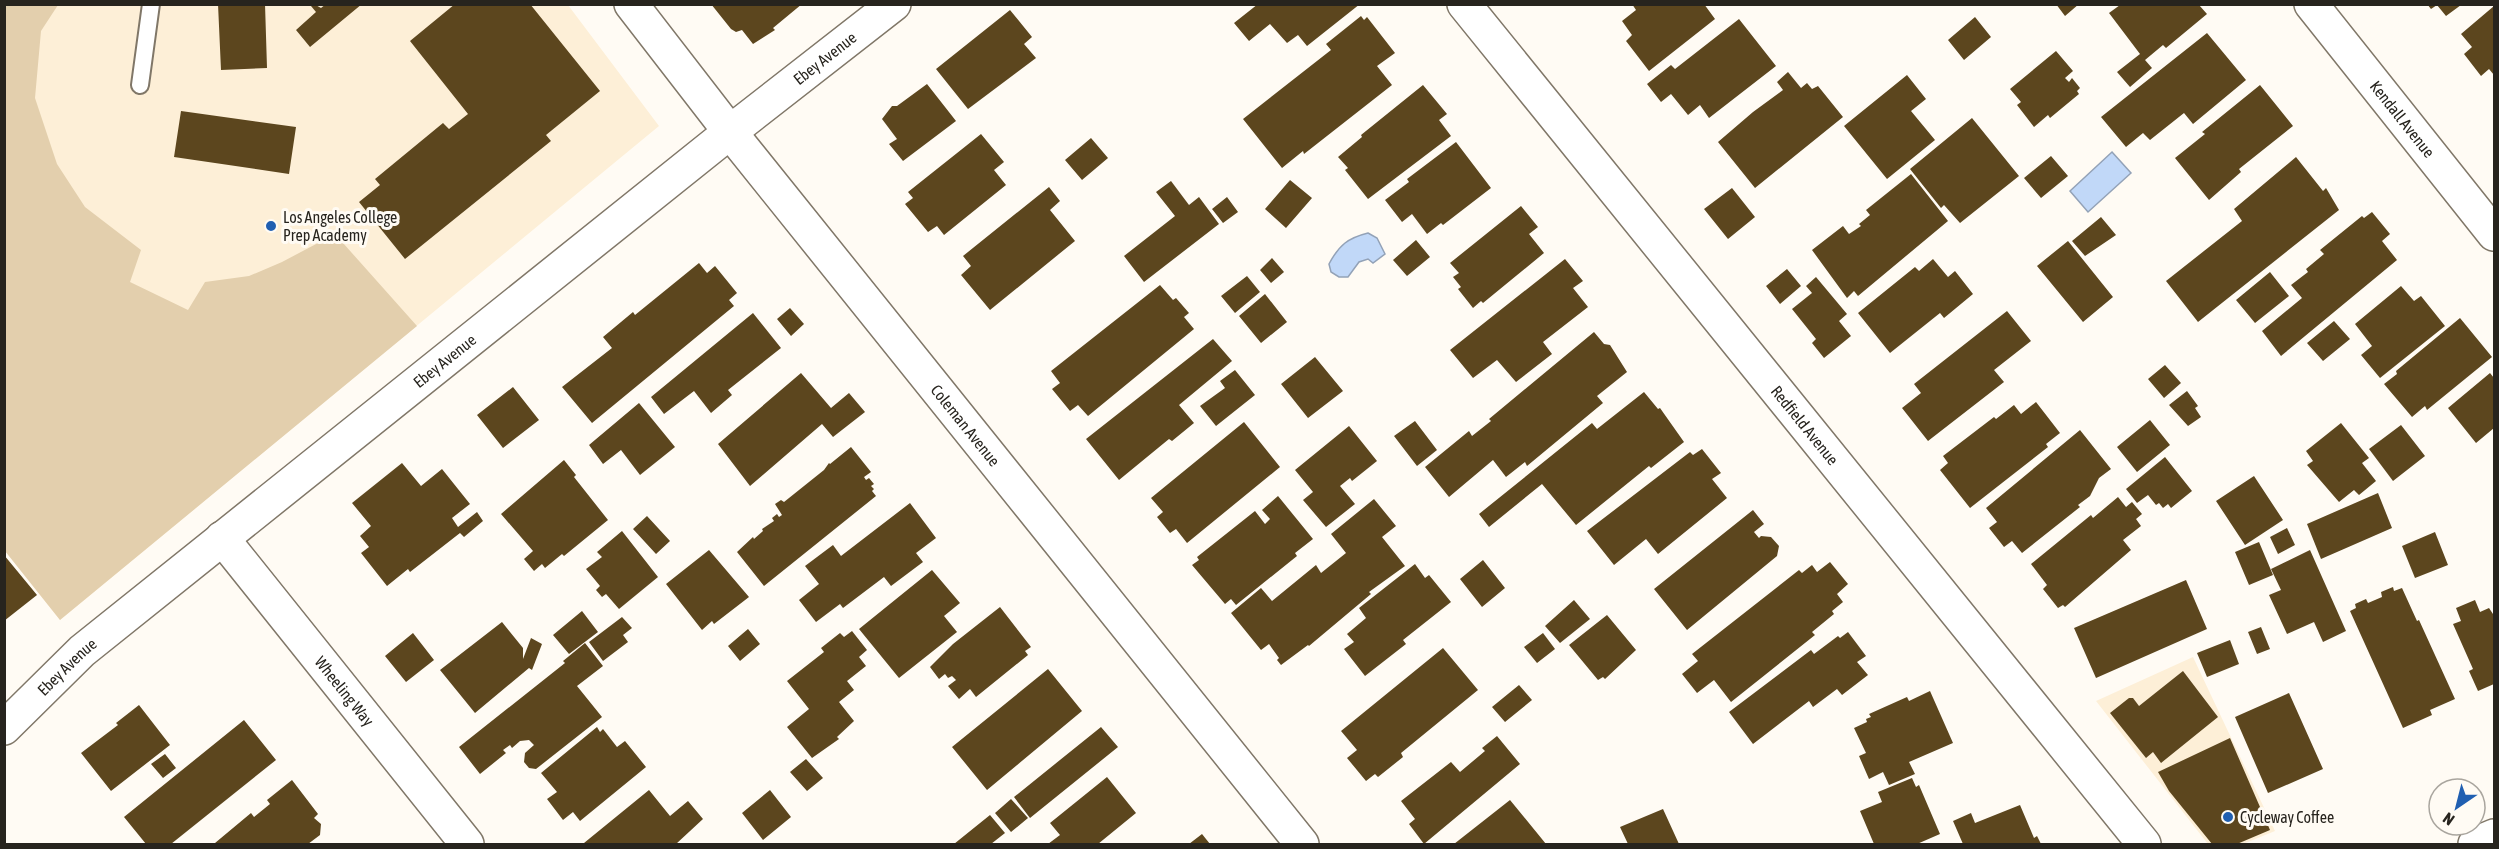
<svg xmlns="http://www.w3.org/2000/svg" width="2499" height="849" font-family="'Asap Condensed',sans-serif">
<rect width="100%" height="100%" fill="#fffbf4"/>
<path fill="#fdefd7" d="M4 5H568L659 126 60 620 5 551Z
M2193 657 2275 831 2243 844H2208L2096 701Z"/>
<path fill="#e3cfad" d="M4 5H58L41 31 35 98 57 164 85 207 141 250 130 282 188 310 205 282 249 276 282 262 335 234 417 326 60 620 5 551Z"/>
<path fill="#c1d8f8" stroke="#93a2b7" stroke-width="1.5" d="M2112 152 2131 173 2088 212 2070 191Z
M1368 233 1377 238 1385 254 1373 263 1368 259 1359 262 1348 277H1339L1331 272 1329 264C1339 245 1348 238 1368 233Z"/>
<path fill="#5c461e" d="M218 4H265L267 68 221 70Z
M314 4 321 8 326 4H362L310 47 296 30 316 12 311 6Z
M455 4H530L600 91 546 135 551 141 405 259 359 202 380 185 375 179 443 123 449 129 468 114 410 41Z
M711 4H802L773 28 775 30 753 44 742 30 736 32 731 29Z
M1258 4H1360L1307 46 1298 35 1287 43 1270 24 1249 41 1234 23Z
M1632 4H1704L1715 19 1649 71 1626 41 1632 35 1622 21 1636 10Z
M2056 4H2079L2065 16Z
M2427 4 2438 5H2461L2446 16 2437 5 2431 9Z
M2120 5H2199L2207 14 2166 48 2163 45 2145 60 2152 68 2130 87 2117 72 2140 54 2109 13Z
M2494 6V75L2489 69 2481 76 2464 54 2472 47 2461 34Z
M1010 10 1032 37 1024 44 1036 58 968 109 936 69Z
M1361 16 1364 20 1367 17 1395 53 1377 66 1392 85 1304 154 1303 151 1282 168 1243 119 1331 50 1326 44Z
M1975 17 1991 37 1964 60 1948 40Z
M1739 19 1776 66 1709 118 1700 105 1688 115 1671 94 1661 102 1647 84 1671 65 1675 69Z
M2207 33 2246 80 2193 124 2184 113 2150 140 2143 133 2126 147 2101 117Z
M2056 51 2073 71 2065 78 2069 82 2072 78 2080 88 2077 91 2079 94 2050 118 2048 115 2034 127 2017 105 2021 102 2010 89Z
M1788 72 1801 88 1807 83 1812 89 1818 86 1843 117 1755 188 1718 142 1753 112 1783 90 1777 82Z
M1907 75 1926 99 1911 111 1935 140 1887 179 1844 126Z
M927 84 956 121 903 161 889 144 897 139 882 119 892 106H897Z
M1423 85 1447 114 1439 120 1451 136 1368 199 1345 170 1348 168 1338 157 1362 137 1361 135Z
M2260 85 2293 126 2239 169 2241 172 2209 200 2175 158 2205 134 2202 132Z
M181 111 296 127 289 174 174 157Z
M1972 118 2019 176 1960 223 1944 205 1941 208 1910 169Z
M981 134 1004 162 994 170 1006 185 944 235 937 226 928 232 905 204 913 198 908 192Z
M1091 138 1108 158 1082 180 1065 160Z
M1456 142 1491 188 1443 225 1441 223 1427 234 1412 214 1402 222 1385 200 1409 182 1407 179Z
M2051 156 2068 176 2041 198 2024 178Z
M2296 157 2323 191 2326 188 2339 210 2198 322 2166 281 2242 221 2234 209Z
M1911 174 1948 221 1858 296 1854 291 1847 298 1812 250 1843 226 1849 234 1861 226 1859 224 1870 215 1866 210Z
M1290 180 1312 198 1286 228 1265 209Z
M1171 181 1189 205 1199 197 1219 224 1144 282 1124 256 1175 216 1156 192Z
M1049 187 1060 201 1050 210 1075 241 990 310 961 275 971 266 963 256Z
M1732 188 1755 217 1728 239 1704 209Z
M1227 197 1238 212 1223 223 1212 209Z
M1521 206 1538 227 1529 234 1544 253 1483 303 1481 301 1473 308 1458 289 1461 287 1453 277 1459 273 1450 263Z
M2372 212 2390 234 2382 241 2397 260 2281 356 2262 331 2302 298 2291 285 2308 272 2306 269 2324 254 2320 250 2362 216 2364 218Z
M2101 217 2116 235 2085 256 2072 241Z
M1416 240 1430 257 1407 276 1393 260Z
M2068 241 2113 297 2083 322 2037 266Z
M1272 258 1284 272 1271 283 1260 270Z
M1565 259 1583 281 1573 288 1588 307 1543 342 1552 354 1516 382 1497 360 1473 378 1450 350Z
M1933 259 1948 277 1955 271 1973 294 1944 318 1940 313 1890 353 1858 313 1915 267 1919 271Z
M699 263 707 273 715 266 737 293 729 300 734 306 592 423 562 387 612 348 603 337 633 312 635 315Z
M1787 269 1801 286 1780 304 1766 286Z
M2270 272 2289 296 2255 323 2236 300Z
M1247 276 1260 292 1235 313 1221 296Z
M1816 277 1847 314 1839 321 1851 336 1824 358 1812 343 1816 339 1792 309 1812 293 1806 286Z
M1160 285 1173 300 1176 298 1189 313 1184 317 1194 329 1088 416 1078 405 1070 411 1052 389 1060 383 1051 371Z
M2401 286 2414 301 2421 296 2445 326 2380 378 2361 355 2372 346 2355 324Z
M1265 294 1287 322 1261 343 1239 316Z
M790 308 804 324 791 336 777 319Z
M2007 311 2031 341 1994 370 2004 382 1928 441 1902 408 1921 393 1914 384Z
M753 313 781 348 728 390 732 395 711 413 694 391 664 414 651 397Z
M2460 318 2492 357 2427 410 2425 406 2412 417 2384 384 2397 374 2396 371Z
M2334 321 2350 339 2323 361 2307 343Z
M1594 332 1604 344 1610 345 1627 372 1597 396 1603 403 1527 466 1525 462 1506 477 1493 460 1449 497 1425 467 1469 431 1472 436 1491 421 1489 419Z
M1213 339 1232 361 1179 405 1194 423 1172 441 1169 439 1119 480 1086 439Z
M1315 357 1343 391 1308 418 1281 384Z
M2165 365 2181 383 2164 398 2148 379Z
M1235 370 1255 395 1216 426 1200 406 1225 388 1220 381Z
M801 373 831 408 849 393 865 412 833 437 822 424 750 486 718 444Z
M2490 373 2494 378V428L2476 443 2448 408Z
M513 387 539 420 503 448 477 415Z
M2187 391 2198 406 2195 408 2201 417 2188 426 2169 405Z
M1644 392 1658 409 1660 408 1684 442 1651 468 1649 466 1576 525 1542 484 1489 527 1479 514 1592 423 1597 429Z
M2036 402 2060 433 2046 444 2048 447 1970 508 1940 470 1948 463 1943 456 1994 417 1996 419 2014 405 2021 414Z
M639 403 675 447 640 475 621 450 603 464 589 445Z
M2150 420 2170 445 2137 472 2117 447Z
M1415 421 1437 450 1417 466 1394 436Z
M1244 422 1280 467 1187 543 1176 529 1170 533 1157 517 1163 512 1151 498Z
M2341 423 2369 458 2362 463 2376 481 2359 495 2354 490 2339 502 2307 465 2313 461 2306 451Z
M2401 425 2425 456 2393 481 2369 449Z
M1349 426 1377 461 1352 481 1350 478 1340 486 1355 504 1326 527 1303 500 1313 492 1295 470Z
M2080 430 2111 469 2099 478 2090 496 2078 505 2080 507 2022 553 2012 541 2004 547 1989 528 1997 522 1986 508Z
M851 447 871 472 864 477 866 480 869 478 874 484 871 486 874 489 872 491 876 496 764 586 737 552 753 537 754 539 763 531 762 529 774 521 772 518 777 514 779 517 782 515 775 504 781 500 784 502 824 470 829 463 830 464Z
M1702 449 1721 473 1712 479 1727 498 1658 554 1646 539 1614 565 1587 531 1690 452 1693 455Z
M2165 457 2192 491 2171 508 2168 504 2163 508 2159 503 2156 505 2148 495 2137 503 2126 489Z
M564 460 576 475 574 477 608 520 564 556 562 554 545 568 542 564 534 571 524 559 533 551 501 514Z
M402 463 421 486 442 469 470 504 452 518 458 527 477 512 483 521 464 537 460 533 410 572 408 569 387 586 361 553 369 547 360 536 371 526 352 503Z
M2254 476 2283 520 2245 545 2216 501Z
M2378 493 2392 528 2321 559 2307 524Z
M1278 496 1313 539 1295 553 1297 556 1236 605 1231 599 1225 604 1192 565 1199 560 1197 557 1255 511 1265 524 1270 519 1262 510Z
M2118 497 2126 507 2132 502 2142 514 2136 519 2141 526 2123 540 2131 550 2065 607 2063 605 2058 608 2043 589 2047 585 2031 564 2091 515 2093 518Z
M1374 499 1396 526 1382 537 1405 566 1369 592 1371 594 1309 646 1308 645 1281 665 1277 660 1279 658 1269 644 1261 650 1231 613 1261 588 1272 601 1316 565 1321 573 1346 553 1331 534Z
M910 503 936 538 916 553 923 562 891 586 884 577 843 608 840 604 816 622 799 600 819 584 805 566 833 545 841 556Z
M1753 510 1764 524 1754 532 1759 538 1761 536 1771 537 1779 546 1777 556 1687 630 1654 589Z
M647 516 670 541 656 554 633 529Z
M2287 528 2295 545 2278 554 2270 537Z
M622 531 658 577 619 609 606 594 602 597 596 590 600 586 586 569 602 557 597 552Z
M2435 532 2448 565 2415 578 2402 546Z
M2259 542 2273 575 2249 585 2235 552Z
M709 550 749 597 714 624 712 621 702 630 666 584Z
M2310 550 2346 631 2323 642 2314 622 2287 634 2269 595 2281 590 2271 569Z
M4 555 37 595 4 621Z
M1483 560 1505 588 1482 607 1460 579Z
M1830 562 1848 584 1837 594 1843 602 1832 611 1834 614 1812 632 1815 635 1731 702 1714 680 1697 693 1682 674 1698 661 1692 654 1799 570 1802 573 1812 565 1817 572Z
M1415 564 1425 578 1429 575 1451 602 1403 640 1406 644 1365 676 1344 649 1354 642 1347 634 1366 618 1359 608Z
M932 570 960 603 944 616 957 632 899 678 859 629Z
M2186 580 2207 629 2096 678 2074 628Z
M2393 587 2394 591 2402 588 2417 621 2419 620 2455 699 2430 710 2432 715 2403 728 2350 611 2356 608 2355 604 2366 599 2368 603 2382 597 2381 592Z
M1574 600 1590 619 1560 643 1545 626Z
M2475 600 2480 612 2489 608 2493 614H2494V684L2478 691 2469 671 2473 669 2453 624 2461 621 2456 608Z
M1000 607 1031 647 1025 651 1028 655 976 697 970 689 959 699 948 686 956 680 952 676 948 678 945 674 939 679 930 667 953 644Z
M582 611 598 632 569 654 553 635Z
M1607 615 1636 650 1605 679 1603 677 1598 680 1569 645Z
M622 617 632 628 623 635 628 642 603 661 589 642Z
M502 622 523 648V659L531 638 542 644 532 670 529 668 475 713 440 670Z
M2261 627 2270 649 2257 654 2248 632Z
M748 629 760 644 740 661 728 646Z
M852 631 867 650 859 657 866 666 847 681 854 690 839 702 854 721 837 737 839 739 812 758 787 727 809 709 787 681 824 652 821 648 840 633 844 637Z
M1848 632 1866 656 1857 662 1868 675 1842 695 1837 689 1813 707 1809 701 1753 744 1729 712 1811 650 1814 654 1838 636 1840 638Z
M413 633 434 660 406 682 385 656Z
M1543 633 1555 649 1537 663 1524 647Z
M2230 640 2239 664 2207 677 2197 653Z
M585 643 603 666 577 686 602 717 536 769 529 768 524 762 525 753 534 745 529 740 520 741 512 748 510 745 503 750 506 753 480 774 459 747 565 663 563 661Z
M1443 648 1478 690 1401 753 1403 757 1378 777 1375 774 1366 781 1347 758 1357 750 1341 731Z
M1048 669 1082 711 987 790 952 747Z
M2183 671 2218 717 2161 763 2153 752 2146 758 2110 713 2129 698H2133L2139 706Z
M1519 685 1532 700 1505 722 1492 707Z
M1930 691 1953 743 1909 762 1915 774 1889 785 1883 772 1869 779 1859 756 1866 753 1854 728 1867 722 1866 719 1871 717 1869 714 1907 697 1909 701Z
M2289 693 2323 769 2268 793 2235 717Z
M139 705 170 745 111 791 81 753 118 725 116 723Z
M244 720 276 760 171 844H146L124 817Z
M597 727 600 732 603 729 617 747 625 741 646 767 580 821 573 812 563 820 547 799 557 792 541 773Z
M1101 727 1118 747 1030 818 1014 797Z
M1497 736 1520 764 1424 844 1409 824 1415 819 1401 801 1451 762 1460 772 1485 751 1482 748Z
M2230 738 2270 830 2237 844H2212L2169 791 2158 772Z
M165 754 176 768 163 778 151 764Z
M806 759 823 778 807 791 790 772Z
M1107 777 1136 813 1098 844H1048L1060 835 1050 823Z
M1912 778 1916 787 1919 785 1940 834 1917 844H1874L1860 811 1882 802 1878 792Z
M292 780 318 814 314 818 321 824 320 835 308 844H216L215 843 251 813 254 817 270 804 267 800Z
M649 790 670 816 688 801 703 819 676 844H586L584 843Z
M770 790 791 817 763 840 742 813Z
M1011 799 1028 818 1011 832 995 813Z
M1510 800 1546 844H1454Z
M2020 805 2034 838 2037 836 2041 844H1963L1953 821 1971 813 1975 823Z
M1663 809 1679 844H1628L1620 827Z
M990 815 1005 833 991 844H954Z
M1202 834 1210 844H1189Z"/>
<g fill="none" stroke-linecap="round" stroke-linejoin="round">
<defs>
<path id="lane" d="M140 85 151 4"/>
<g id="street">
<path id="s1" d="M631 4 730 132 1302 844"/>
<path id="s2" d="M1464 4 2144 844"/>
<path id="s3" d="M2311 4 2494 234"/>
<path id="s4" d="M222 538 467 844"/>
<path id="s5" d="M4 728 82 651 730 132 894 4"/>
</g>
<path id="secondary" d="M2475 844 2494 836"/>
</defs>
<use href="#lane" stroke="#807768" stroke-width="20"/>
<use href="#street" stroke="#807768" stroke-width="36"/>
<use href="#secondary" stroke="#807768" stroke-width="36"/>
<use href="#lane" stroke="#fff" stroke-width="16"/>
<use href="#street" stroke="#fff" stroke-width="33"/>
<use href="#secondary" stroke="#fff" stroke-width="33"/>
</g>
<g fill="#205fb1" stroke="#fffbf4" stroke-width="2">
<circle cx="271" cy="226" r="6"/>
<circle cx="2228" cy="817" r="6"/>
</g>
<g text-anchor="middle" dominant-baseline="central" stroke-width="6" stroke-linejoin="round" paint-order="stroke">
<g font-size="16" fill="#27241e" stroke="#fffbf4">
<text stroke="none"><textPath href="#s5" startOffset="1060">Ebey Avenue</textPath></text>
<text stroke="none"><textPath href="#s3" startOffset="147">Kendall Avenue</textPath></text>
<text stroke="none"><textPath href="#s5" startOffset="574">Ebey Avenue</textPath></text>
<text stroke="none"><textPath href="#s2" startOffset="542">Redfield Avenue</textPath></text>
<text stroke="none"><textPath href="#s1" startOffset="538">Coleman Avenue</textPath></text>
<text stroke="none"><textPath href="#s5" startOffset="88">Ebey Avenue</textPath></text>
<text stroke="none"><textPath href="#s4" startOffset="196">Wheeling Way</textPath></text>
</g>
<g font-size="16" fill="#27241e" stroke="#fffbf4" text-anchor="start">
<text x="283" y="217">Los Angeles College<tspan x="283" dy="18">Prep Academy</tspan></text>
<text x="2240" y="817">Cycleway Coffee</text>
</g>
</g>
<rect width="2499" height="849" fill="none" stroke="#27241e" stroke-width="12"/>
<g transform="translate(2457 807) rotate(215)"><circle r="28" fill="#fffbf4" stroke="#a9a59e" stroke-width="1.5"/>
<path d="M0-4.5L10 22L0 15L-10 22Z" fill="#205fb1"/>
<text y="-9" font-size="16" font-weight="bold" text-anchor="middle" fill="#27241e">N</text>
</g>
</svg>
